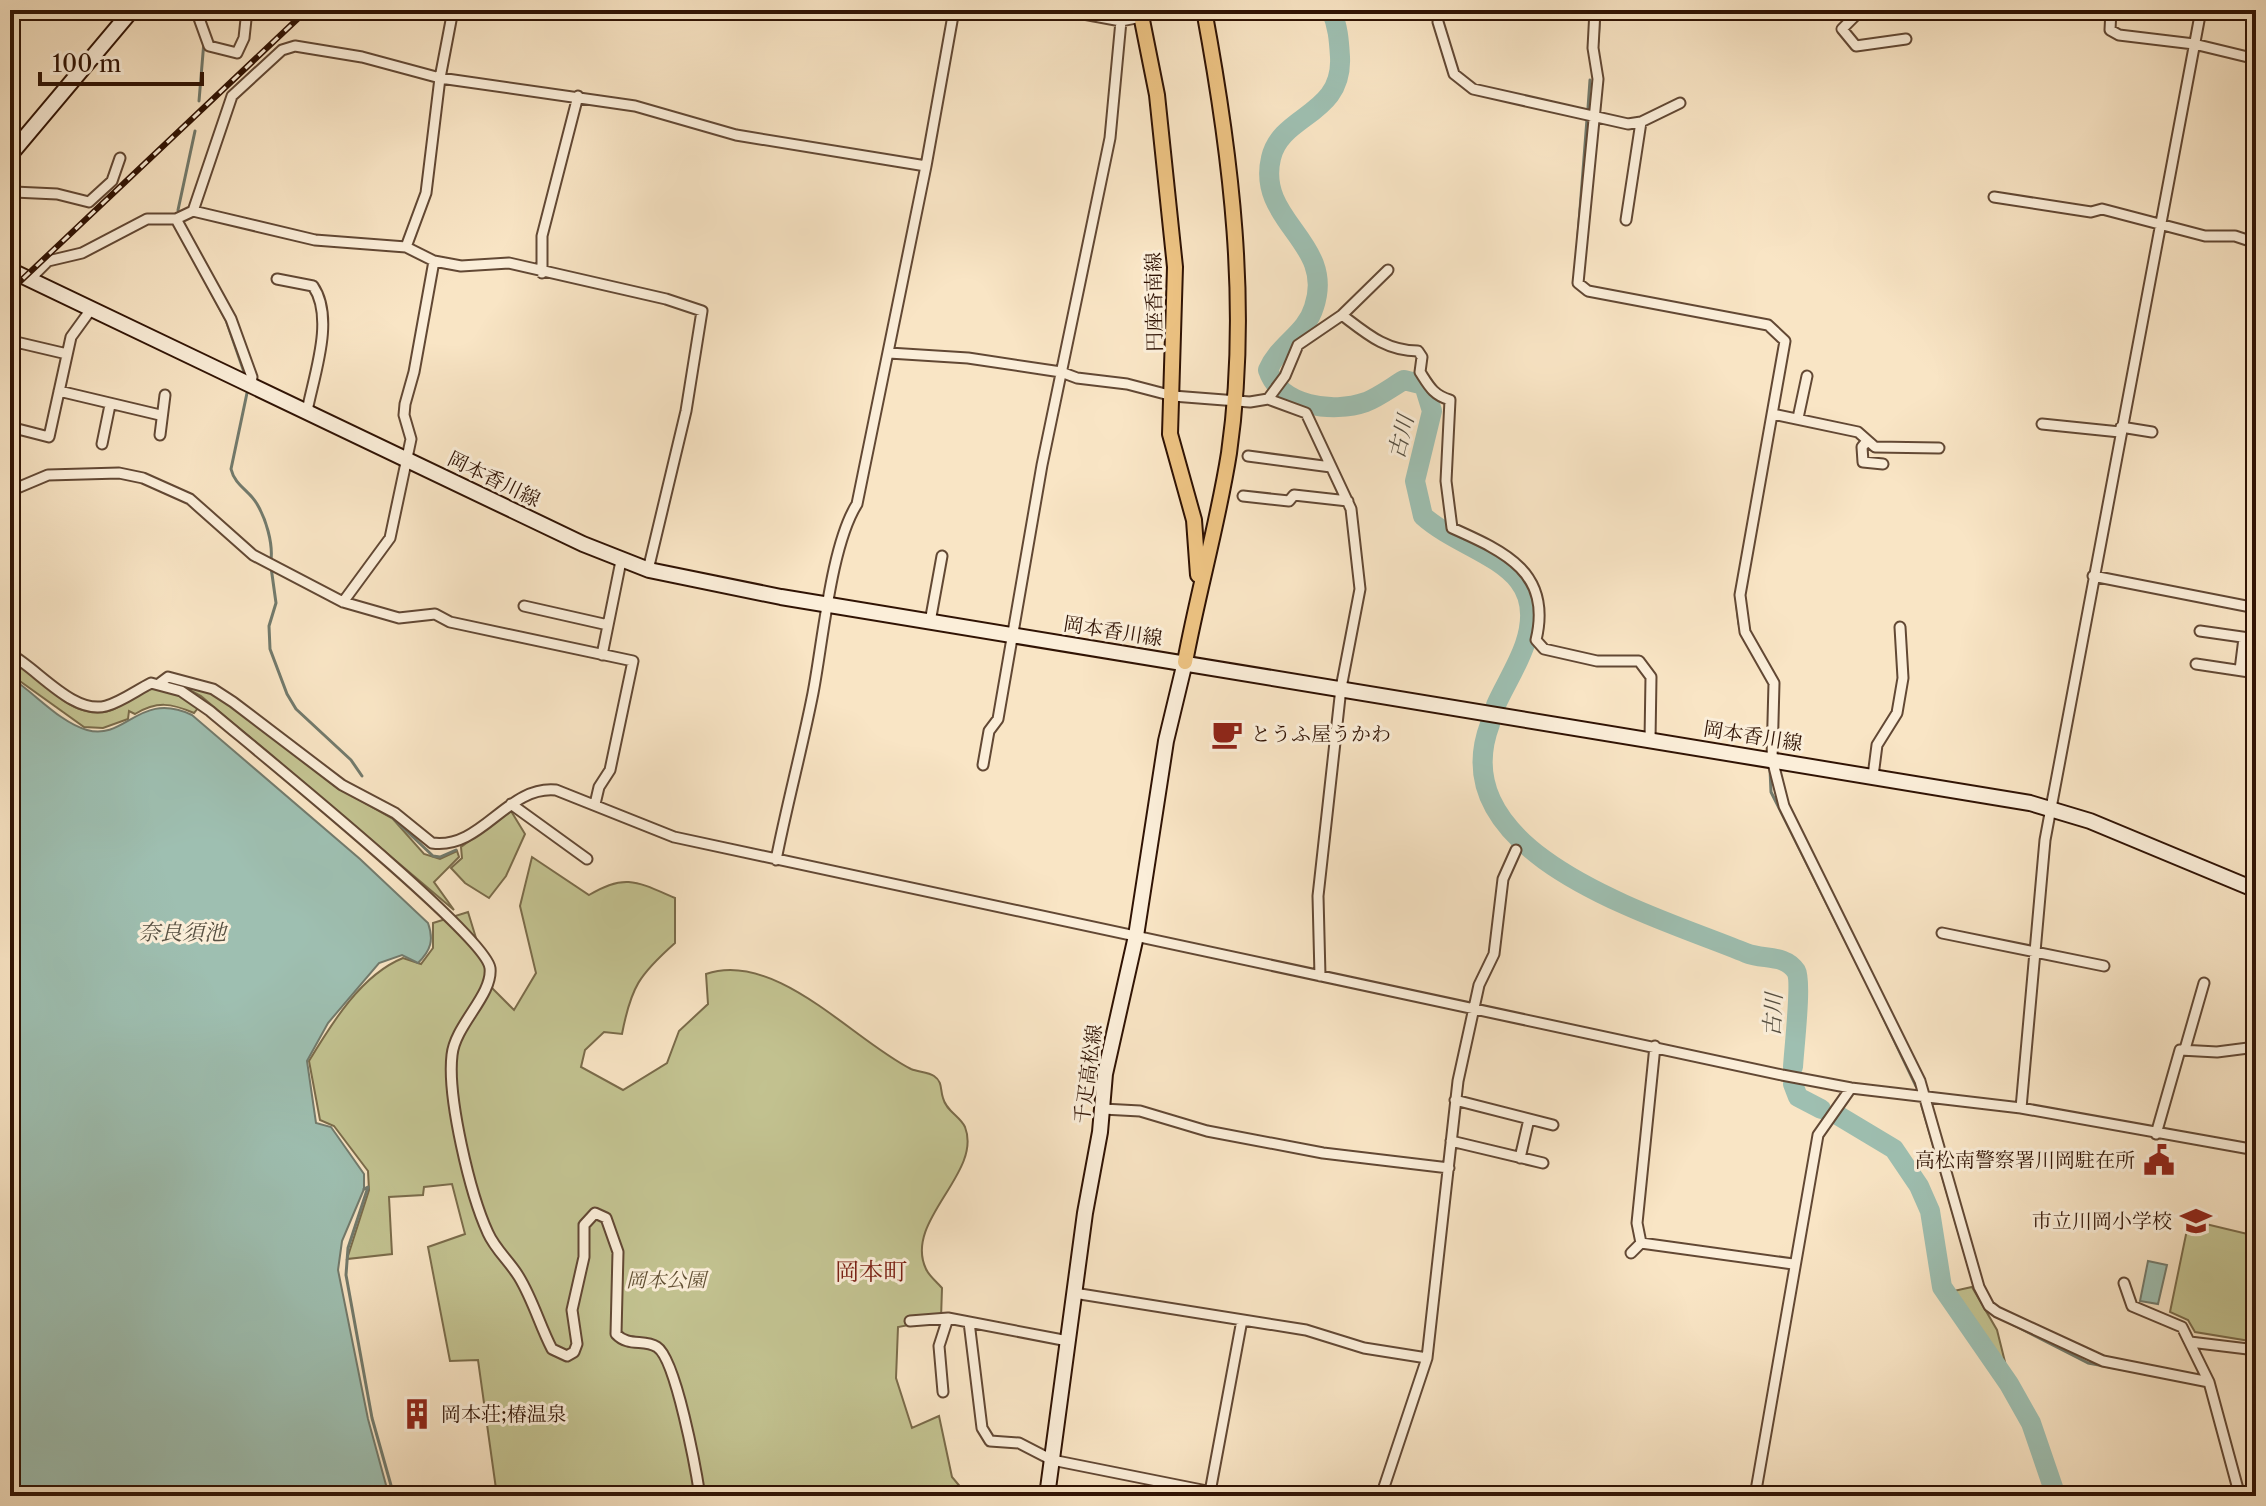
<svg xmlns="http://www.w3.org/2000/svg" width="2266" height="1506" font-family="'Libre Caslon Text','Noto Serif JP',serif">
<rect width="100%" height="100%" fill="#f9e5c5"/>
<filter id="stains"><feTurbulence type="fractalNoise" baseFrequency=".0025" numOctaves="4"/><feColorMatrix values="0 0 0 0 .2 0 0 0 0 .09 0 0 0 0 .02 0 0 0 .5 -.17"/></filter>
<radialGradient id="worn" r=".72"><stop offset=".6" stop-color="#630" stop-opacity="0"/><stop offset="1" stop-color="#630" stop-opacity=".3"/></radialGradient>
<path fill="#c3c391" stroke="#7a6b4a" stroke-width="2" d="M10 659C39 671 55 704 86 711 136 723 132 658 198 708L194 713C171 703 157 701 135 714L129 711 128 719 103 728 84 727 10 674Z
M171 680 217 695 335 786 393 819 424 854 440 859 457 851 459 857 434 882 454 910 201 696Z
M511 811 525 834 506 876 489 898 465 883 451 868 462 858 461 847Z
M532 857 589 895C625 873 638 882 675 898V943C639 975 631 987 622 1034L604 1032 585 1050 581 1067 623 1090 667 1063 679 1031 708 1004 706 974C776 950 853 1040 911 1069 918 1072 928 1072 934 1076 943 1082 940 1090 943 1098 946 1111 960 1116 965 1127 983 1173 903 1221 926 1269 929 1276 937 1282 942 1288L941 1319 898 1327 896 1378 912 1428 939 1416 952 1477 968 1496H497L478 1360 450 1361 428 1247 465 1234 452 1184 424 1187 423 1195 389 1197 392 1254 347 1259 369 1190 368 1171 334 1126 320 1120 309 1061C332 1023 361 975 403 958L421 964 433 948V923L468 912 491 987 514 1010 536 973 520 906Z
M2189 1220 2256 1236V1342L2195 1332 2188 1320 2170 1312Z
M1949 1287 1954 1291 1972 1287 1997 1330 2005 1362 1999 1363 1950 1294Z"/>
<path fill="#9ebfb1" stroke="#727a6c" stroke-width="2" d="M10 677C35 693 59 722 87 730 126 741 139 690 192 715L360 859 428 923C434 940 431 950 418 963L402 955 379 963 328 1023 307 1061 316 1123 331 1127 364 1174V1189L342 1241 338 1270 368 1419 389 1496H10Z
M2148 1261 2167 1265 2158 1304 2140 1301Z"/>
<g fill="none" stroke-linecap="round" stroke-linejoin="round">
<path stroke="#727a6c" stroke-width="3" d="M1598 42 1600 10
M199 101 204 41
M1588 108 1590 80
M178 210 195 131
M1578 235 1587 119
M182 238 226 320 244 372
M247 393 231 469C235 486 249 490 257 504 266 519 273 543 271 560
M271 567 276 603 269 626 270 649 287 694 296 709 351 760 362 776
M1737 607 1739 624
M1770 769 1771 792 1864 978
M392 817 433 856 440 857 456 850
M1881 1013 1916 1086
M1922 1106 1974 1285
M364 1189 368 1187 348 1248 346 1275 372 1418 394 1496
M2008 1322 2088 1363 2153 1375"/>
<path stroke="#9ebfb1" stroke-width="20" d="M1331 10C1338 26 1339 40 1340 57 1343 116 1281 114 1271 158 1256 222 1336 242 1314 307 1306 334 1279 344 1268 370 1280 406 1332 414 1366 402 1379 397 1392 387 1404 380L1424 385 1432 411 1415 481 1423 516C1469 557 1552 562 1525 644 1518 665 1505 685 1496 705
M1490 724C1440 856 1657 916 1746 953 1763 960 1785 954 1796 971 1802 981 1794 1049 1793 1067
M1793 1084 1798 1097 1821 1109
M1839 1116 1894 1149 1919 1186 1930 1211 1942 1287 2009 1384 2031 1423 2056 1496"/>
<defs>
<path id="street" d="M196 10 209 46 237 53 244 38 247 10
M1062 10 1121 21 1141 17
M1595 10 1593 48 1598 79 1578 283 1588 291 1768 325 1785 341 1740 595 1745 632 1774 683 1772 759 1784 806 1920 1081 1979 1287 1989 1306 1997 1312 2103 1361 2209 1382 2238 1489 2244 1496
M1861 10 1842 29 1856 46 1906 39
M2111 10 2110 30 2119 35 2194 44 2256 59
M1438 22 1454 74 1473 89 1628 124 1641 122 1680 103
M10 174 14 192 57 194 89 202 112 181 120 158
M1994 197 2091 212 2102 209 2205 236H2235L2256 243
M193 211 315 240 406 247 434 261 461 266 509 263 666 299 702 311 686 411 648 570
M176 219 231 319 252 377 251 384
M1626 220 1641 122
M406 247 426 193 440 78 453 10
M542 273V236L578 96
M30 279 48 261 82 253 147 219H176L193 211 232 96 282 50 295 46 362 57 440 78 635 106 736 135 926 166
M277 279 313 286C335 318 314 375 307 411
M1342 315C1367 334 1386 351 1418 351L1422 357 1420 372C1429 386 1433 395 1450 400L1446 481 1452 528C1506 552 1552 573 1536 640L1544 649 1597 661H1639L1651 677 1650 740
M889 353 968 358 1061 372 1077 378 1127 384 1173 396 1250 402 1268 399 1285 376 1298 345 1342 315 1388 270
M10 369 16 342 67 354
M59 391 160 415
M1268 399 1306 413 1351 509 1360 589 1341 688 1318 896 1320 976
M1773 414 1858 432 1875 447 1939 448
M1798 418 1807 376
M2042 424 2120 432
M10 427 49 437 71 337 92 308
M2121 427 2152 432
M160 435 165 395
M1867 441 1862 447 1863 462 1883 464
M102 444 110 405
M1248 456 1331 467
M10 491 48 475 119 473 143 478 190 499 253 555 343 602 399 618 435 614 450 622 633 661 610 770 599 787 595 804
M1243 496 1289 501 1294 495 1348 501
M2093 576 2256 608
M343 602 390 538 411 439 404 415 405 404 414 372 434 261
M524 606 608 625
M930 622 942 556
M2200 631 2256 639
M10 654C37 668 73 715 106 706 121 702 137 690 151 683L181 691 210 711C250 745 486 935 490 968 493 995 455 1025 452 1055 447 1097 470 1194 488 1233 495 1249 510 1262 519 1277 533 1300 540 1326 552 1349L567 1356 574 1352 577 1344 572 1310 584 1257V1225L595 1213 606 1218 618 1252 616 1334C628 1347 644 1339 657 1347 676 1359 696 1470 700 1496
M602 655 621 561
M2196 664 2256 673
M2240 670 2244 638
M160 683 168 677 213 689 233 702 342 785 395 813 432 843C482 850 507 785 556 790L674 837 1782 1075 1851 1088 2021 1108 2256 1150
M983 765 989 731 998 719 1042 465 1110 138 1121 21
M1873 776 1877 745 1897 713 1903 678 1900 627
M511 804 587 859
M776 860C787 804 802 749 813 693 823 641 831 545 857 504L926 166 954 10
M1942 933 2104 966
M2185 1049 2204 983
M1455 1100 1553 1125
M2021 1108 2045 840 2201 10
M1103 1109 1140 1111 1207 1131 1323 1153 1449 1168
M2156 1134 2180 1050 2217 1052 2256 1047
M1451 1141 1543 1163
M1520 1158 1529 1119
M1641 1243 1637 1223 1655 1046
M1631 1253 1641 1243 1793 1264
M2124 1283 2132 1306 2182 1327 2209 1382
M1074 1293 1306 1330 1364 1348 1427 1358
M910 1321 948 1318 1068 1341
M969 1322 982 1428 990 1441 1019 1443 1052 1460 1232 1496
M2190 1342 2256 1350
M943 1392 939 1346 948 1318
M1210 1492 1242 1320
M1381 1496 1427 1358 1458 1081 1479 985 1494 954 1503 879 1516 850
M1755 1496 1818 1135 1851 1088"/>
<path id="secondary" d="M10 155 132 10
M10 270 583 544 649 570 781 597 2030 803 2090 821 2256 890
M1047 1496 1085 1213 1100 1132 1105 1074 1136 936 1166 741 1185 662"/>
<path id="primary" d="M1140 10 1157 95 1175 267 1170 434 1194 520 1198 575
M1185 662C1198 592 1218 523 1229 453 1250 306 1231 155 1204 10"/>
</defs>
<use href="#street" stroke="#624834" stroke-width="13"/>
<use href="#secondary" stroke="#301304" stroke-width="18"/>
<use href="#primary" stroke="#301304" stroke-width="18"/>
<use href="#street" stroke="#fbeed9" stroke-width="9"/>
<use href="#secondary" stroke="#fbeed9" stroke-width="14"/>
<use href="#primary" stroke="#ecc282" stroke-width="14"/>
<defs>
<path id="rail" d="M10 291 307 10"/>
</defs>
<use href="#rail" stroke="#301304" stroke-width="6"/>
<use href="#rail" stroke="#fbeed9" stroke-width="3" stroke-dasharray="9" stroke-linecap="butt"/>
</g>
<defs>
<symbol id="cafe-bare" viewBox="-9 -9 18 18"><path d="M-5.5-4.5H6V0H3Q3 3.5 0 3.5H-2.5Q-5.5 3.5-5.5 0ZM3-3.2v2h1.7v-2ZM-6 4.5H4V6H-6Z" fill="#8f2418" stroke="#fbeed9" stroke-width="2.5" paint-order="stroke"/></symbol>
<symbol id="civic-bare" viewBox="-9 -9 18 18"><path d="M-.6-6.5H3V-4.5H.6V-3L4-1V1h2V6H-6V1h2V-1L-.6-3ZM-1.2 2.5V6h2.4V2.5Z" fill="#8f2418" stroke="#fbeed9" stroke-width="2.5" paint-order="stroke"/></symbol>
<symbol id="school-bare" viewBox="-9 -9 18 18"><path d="M0-5L7-2L0 1L-7-2ZM-4 1L0 2.5L4 1V4Q0 6-4 4Z" fill="#8f2418" stroke="#fbeed9" stroke-width="2.5" paint-order="stroke"/></symbol>
<symbol id="building-bare" viewBox="-9 -9 18 18"><path d="M-4-6H4V6H1V3H-1V6H-4ZM-2.5-4.3h1.7v1.8h-1.7ZM.8-4.3h1.7v1.8H.8ZM-2.5-1h1.7V.8h-1.7ZM.8-1h1.7V.8H.8Z" fill="#8f2418" stroke="#fbeed9" stroke-width="2.5" paint-order="stroke"/></symbol>
</defs>
<g fill-rule="evenodd">
<use href="#cafe-bare" x="1205" y="712" width="44" height="44"/>
<use href="#civic-bare" x="2137" y="1138" width="44" height="44"/>
<use href="#school-bare" x="2174" y="1199" width="44" height="44"/>
<use href="#building-bare" x="395" y="1392" width="44" height="44"/>
</g>
<g text-anchor="middle" dominant-baseline="central" stroke-width="6" stroke-linejoin="round" paint-order="stroke">
<g font-size="20" fill="#301304" stroke="#fbeed9">
<text transform="translate(1154 302) rotate(-91)">円座香南線</text>
<text transform="translate(494 479) rotate(26)">岡本香川線</text>
<text transform="translate(1113 631) rotate(9)">岡本香川線</text>
<text transform="translate(1753 736) rotate(9)">岡本香川線</text>
<text transform="translate(1088 1074) rotate(-82)">千疋高松線</text>
</g>
<g font-size="20" fill="#301304" stroke="#fbeed9" text-anchor="start">
<text x="1251" y="734">とうふ屋うかわ</text>
<text x="2135" y="1160" text-anchor="end">高松南警察署川岡駐在所</text>
<text x="2172" y="1221" text-anchor="end">市立川岡小学校</text>
<text x="441" y="1414">岡本荘;椿温泉</text>
</g>
<g font-size="20" font-style="italic" fill="#635135" stroke="#fbeed9">
<text x="666" y="1280">岡本公園</text>
</g>
<g font-size="22" font-style="italic" fill="#564f41" stroke="#fbeed9">
<text transform="translate(1401 437) rotate(-76)">古川</text>
<text x="182" y="932">奈良須池</text>
<text transform="translate(1773 1015) rotate(-87)">古川</text>
</g>
<g font-size="24" fill="#7a1f14" stroke="#fbeed9">
<text x="871" y="1271">岡本町</text>
</g>
</g>
<rect width="2266" height="1506" fill="none" stroke="#f9e5c5" stroke-width="40"/>
<rect x="12" y="12" width="2242" height="1482" fill="none" stroke="#301304" stroke-width="4"/>
<rect x="20" y="20" width="2226" height="1466" fill="none" stroke="#301304" stroke-width="2"/>
<path d="M40 72v12h162v-12" fill="none" stroke="#301304" stroke-width="4"/>
<text x="52" y="72" font-size="24" fill="#301304" stroke="#fbeed9" stroke-width="6" paint-order="stroke">100 m</text>
<rect width="100%" height="100%" filter="url(#stains)"/>
<rect width="100%" height="100%" fill="url(#worn)"/>
</svg>
